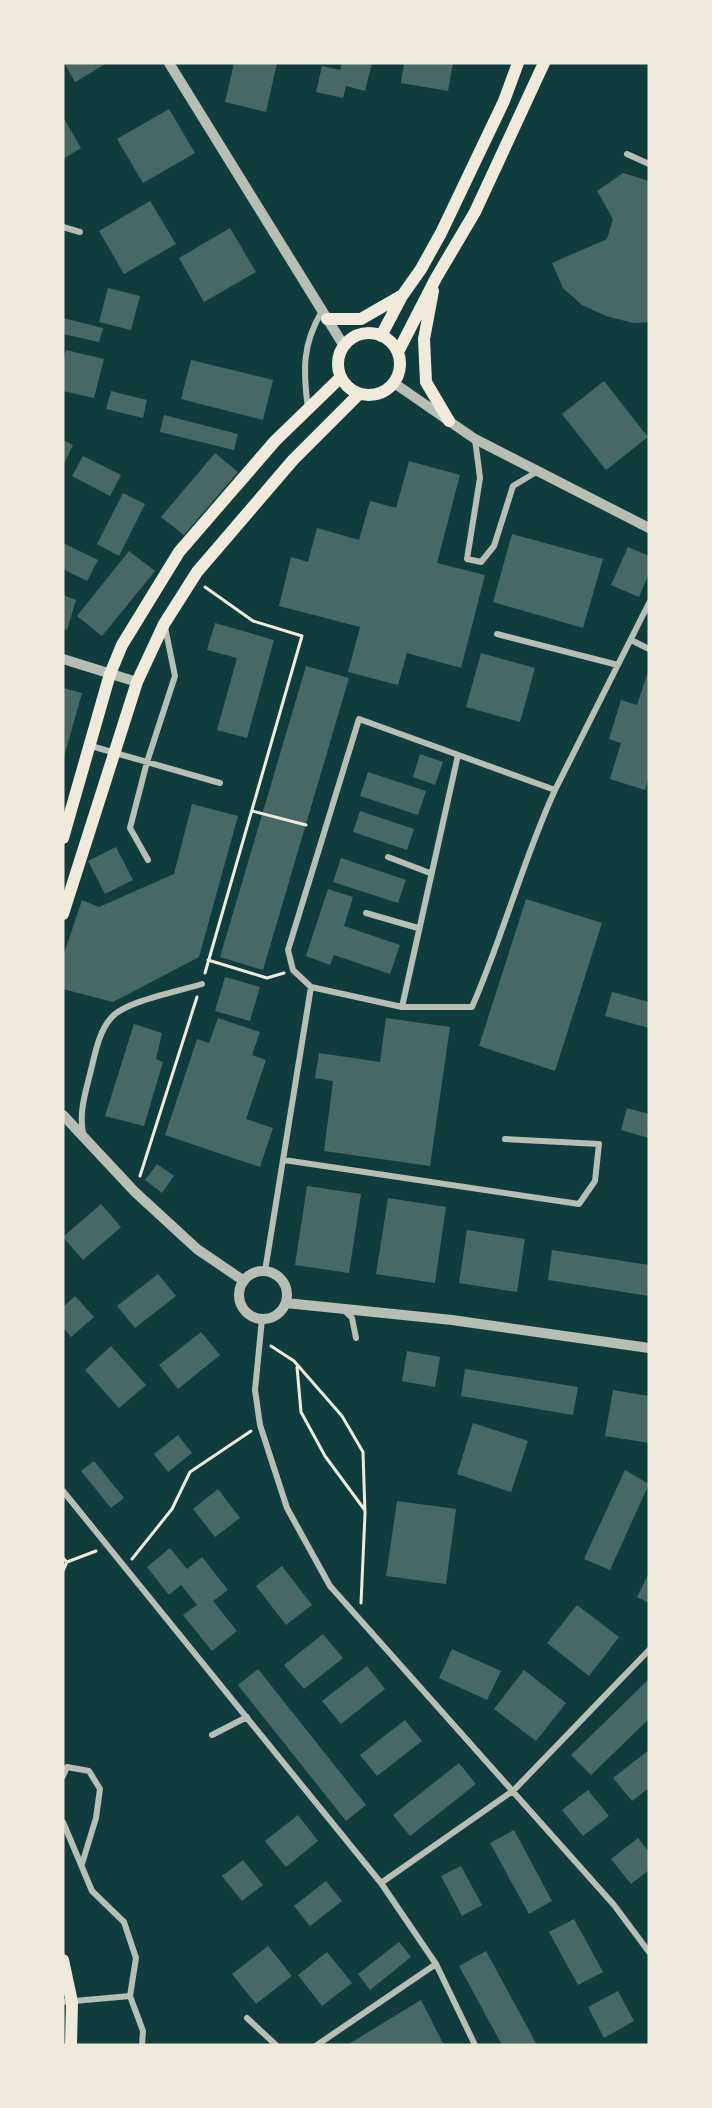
<svg xmlns="http://www.w3.org/2000/svg" width="712" height="2108" font-family="Montserrat,sans-serif">
<rect width="100%" height="100%" fill="#0f3d3e"/>
<path fill="#486865" d="M64 63H107L75 82Z
M234 63H277L266 112 225 102Z
M342 63H372L365 91 346 86 343 98 316 92 322 66 340 70Z
M404 63H453L448 91 401 83Z
M169 109 195 153 143 183 117 139Z
M63 117 81 148 63 159Z
M623 173 649 181V322L633 323 606 316 582 305 563 288 552 263 607 239 613 219 597 191Z
M150 201 176 244 124 274 99 231Z
M230 228 256 272 204 302 179 258Z
M108 288 140 296 131 330 99 322Z
M63 318 103 328 99 342 63 334Z
M66 350 104 359 94 398 63 391V362Z
M191 360 273 380 263 420 181 399Z
M604 381 648 437 606 470 562 414Z
M111 391 147 400 143 418 106 409Z
M164 415 238 434 234 450 160 432Z
M63 440 73 445 63 466Z
M215 453 238 472 184 535 161 517Z
M83 456 121 475 110 496 72 476Z
M409 461 460 475 437 563 485 575 461 668 407 653 398 685 348 672 360 627 279 606 291 557 308 562 317 528 359 540 370 501 396 508Z
M123 493 145 504 119 556 97 544Z
M512 534 603 559 583 628 493 602Z
M63 543 98 560 87 581 63 569Z
M628 547 649 556V573L639 597 611 585Z
M129 551 155 571 102 636 77 616Z
M63 595 76 600 67 630 63 629Z
M215 623 274 640 247 738 217 730 237 658 207 650Z
M481 653 535 668 520 722 466 707Z
M306 666 349 678 263 970 220 957Z
M649 669V776L645 790 610 779 621 743 609 739 621 700 637 705Z
M63 688 82 693 64 757H63Z
M420 754 443 762 435 785 413 777Z
M368 772 426 791 418 815 360 796Z
M192 804 238 816 199 957 113 1002 63 989V957L82 900 99 907 174 874Z
M360 811 414 829 407 850 353 832Z
M116 847 133 880 105 894 88 861Z
M341 858 406 880 398 903 333 882Z
M328 889 353 897 344 926 400 945 390 974 334 955 330 965 306 956Z
M526 899 602 923 555 1071 479 1046Z
M225 977 260 987 250 1021 215 1011Z
M612 992 649 1002V1028L605 1016Z
M218 1018 260 1032 252 1055 266 1060 246 1119 273 1128 260 1167 165 1135 197 1039 209 1043Z
M386 1018 450 1027 430 1166 324 1151 333 1081 315 1078 319 1053 380 1062Z
M134 1024 162 1033 156 1059 163 1062 144 1126 105 1116Z
M627 1108 649 1114V1138L621 1130Z
M157 1164 174 1176 162 1193 145 1180Z
M307 1186 361 1194 349 1273 295 1265Z
M388 1198 446 1207 435 1283 376 1274Z
M101 1204 121 1227 83 1260 63 1237Z
M467 1230 525 1239 517 1292 459 1283Z
M552 1250 649 1265V1296L548 1280Z
M158 1274 176 1296 135 1328 117 1306Z
M75 1296 94 1317 71 1337 63 1327V1307Z
M201 1332 220 1355 178 1389 159 1365Z
M111 1346 146 1385 119 1408 85 1370Z
M407 1351 440 1357 435 1387 402 1381Z
M465 1369 578 1387 573 1415 461 1396Z
M613 1390 649 1396V1443L605 1436Z
M473 1423 528 1441 511 1492 457 1474Z
M178 1435 192 1453 168 1472 154 1454Z
M94 1461 124 1498 111 1508 81 1471Z
M625 1470 649 1484 610 1570 584 1559Z
M218 1489 240 1518 215 1537 193 1509Z
M397 1501 456 1509 446 1584 386 1576Z
M170 1548 187 1569 202 1557 228 1590 213 1601 237 1631 212 1651 183 1615 197 1605 181 1585 169 1595 147 1567Z
M282 1566 312 1605 286 1625 256 1586Z
M649 1573V1603L637 1597Z
M577 1605 619 1637 589 1676 547 1643Z
M323 1634 343 1658 304 1689 284 1665Z
M452 1649 501 1671 487 1700 439 1678Z
M367 1666 385 1689 341 1724 322 1701Z
M258 1669 366 1805 346 1821 238 1685Z
M524 1670 566 1703 536 1741 494 1709Z
M649 1679V1719L591 1775 571 1755Z
M405 1720 422 1741 377 1776 360 1755Z
M649 1750V1788L632 1801 613 1778Z
M459 1763 476 1784 410 1836 393 1815Z
M588 1790 609 1816 583 1836 562 1810Z
M298 1815 318 1841 286 1867 265 1841Z
M514 1830 552 1901 529 1914 490 1843Z
M638 1838 649 1852V1870L631 1884 611 1859Z
M243 1860 263 1885 242 1901 222 1876Z
M461 1866 482 1905 462 1916 441 1876Z
M326 1881 342 1901 310 1926 294 1906Z
M574 1919 603 1972 578 1985 549 1932Z
M399 1942 411 1957 370 1990 358 1974Z
M268 1946 292 1976 256 2004 232 1974Z
M486 1951 537 2045H502L459 1966Z
M327 1952 352 1983 322 2006 298 1975Z
M618 1991 634 2021 604 2038 588 2007Z
M421 2000 444 2045H347Z"/>
<g fill="none" stroke-linecap="round" stroke-linejoin="round">
<path stroke="#f1e9da" stroke-width="3" d="M252 811 306 825
M208 960 267 978 284 973
M205 973 302 636 253 621 205 587
M140 1176 197 997
M271 1346 294 1361 342 1416 363 1452 365 1514 361 1603
M297 1367 301 1412 325 1456 364 1509
M63 1558 67 1562 63 1571
M132 1559 172 1509 190 1472 251 1431
M67 1562 96 1551"/>
<path stroke="#b8beb3" stroke-width="6" d="M627 154 649 164
M63 227 80 232
M308 409C303 370 302 345 322 311
M475 439 480 478 467 559 481 562 494 546 513 486 538 471
M497 634 618 665
M631 640 649 649
M91 746 220 783
M388 857 430 873
M148 860 130 828 147 762 175 676 165 627
M366 913 418 928
M311 987 402 1007 458 755
M402 1007H472C503 936 523 860 555 790
M83 1133C79 1113 85 1094 90 1074 95 1055 98 1033 111 1018 125 1001 180 991 202 984
M284 1160 579 1204 595 1181 599 1144 505 1139
M265 1271 311 987 293 970 288 950 359 719 555 790 649 603
M343 1309 352 1318 356 1338
M262 1319 255 1390 260 1425 287 1508 330 1586 614 1905 649 1952
M63 1491 381 1883 436 1964 475 2045
M212 1735 247 1717
M63 1776 67 1767 89 1771 100 1789 96 1818 82 1864
M63 1822 92 1891 124 1922 136 1958 130 1996 63 2002
M381 1883 514 1790 649 1650
M130 1996 143 2031 142 2045
M247 2018 276 2045
M317 2045 436 1964"/>
<path stroke="#b8beb3" stroke-width="10" d="M169 63 344 346
M394 383 475 439 649 528
M63 659 137 682
M63 1115 135 1192 197 1249 244 1281
M239 1295a24 24 0 1 1 48 0a24 24 0 1 1-48 0Z
M286 1303 452 1320 649 1348"/>
<path stroke="#f1e9da" stroke-width="12" d="M433 291 424 339 426 382 449 421
M327 319H361L401 296
M338 364a31 31 0 1 1 62 0a31 31 0 1 1-62 0Z
M381 336 402 296 421 269 441 233 504 101 518 63
M398 352 436 278 475 212 544 63
M63 838 110 674 122 645 179 552 275 441 341 377
M63 914 137 682 164 624 197 572 293 460 359 394
M63 1960 72 2002 71 2045"/>
</g>
<rect width="712" height="2108" fill="none" stroke="#f1e9da" stroke-width="129"/>
</svg>
